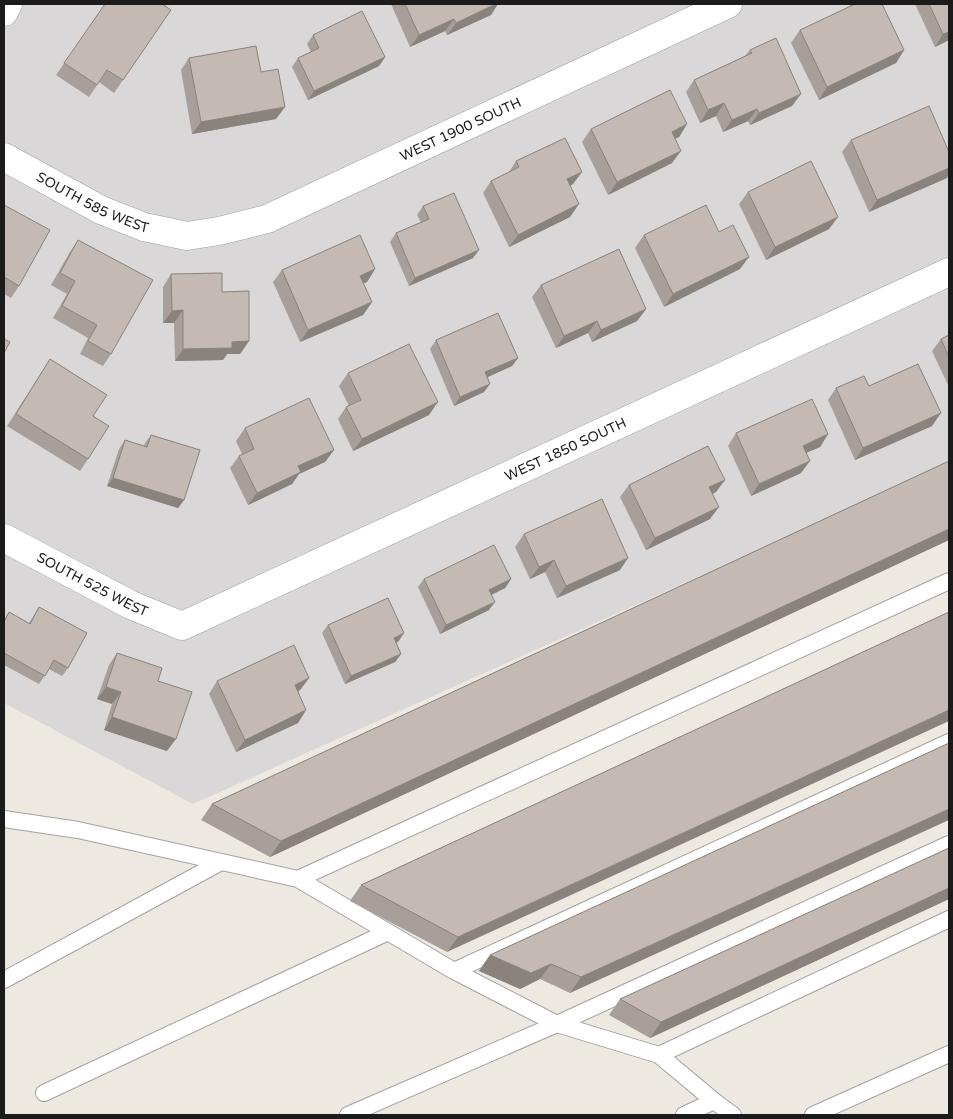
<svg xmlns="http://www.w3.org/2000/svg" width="953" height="1119" font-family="'Varela Round',sans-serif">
<rect width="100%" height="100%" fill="#ede8e0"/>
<path fill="#d9d7d8" d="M4 4H949V464L193 804 4 703Z"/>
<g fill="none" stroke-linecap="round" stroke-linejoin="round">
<defs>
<path id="service" d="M949 742 454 971 557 1024 949 844
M4 819 78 830 298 879
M454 971 298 879 949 581
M4 980 221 862
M44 1093 388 932
M348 1115 557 1024 659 1055
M684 1115 714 1101
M733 1115 714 1101 659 1055 949 919
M813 1115 949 1054"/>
<g id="minor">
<path d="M4 12 8 4"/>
<path id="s1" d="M4 157 101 210 144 227 187 236 219 231 267 219 728 4"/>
<path id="s2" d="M4 538 131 605 182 626 949 272"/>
</g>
</defs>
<use href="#service" stroke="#a2a2a2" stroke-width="18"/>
<use href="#minor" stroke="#a2a2a2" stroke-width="29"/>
<use href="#service" stroke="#fff" stroke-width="16"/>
<use href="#minor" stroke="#fff" stroke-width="28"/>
</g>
<path fill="#a99f9a" d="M105 4 171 10 114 93 99 82 89 97 56 75Z
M391 4H498L491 15 447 35 445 31 410 47Z
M915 4H949V40L935 47Z
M800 30 904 50 896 63 819 100 791 43Z
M313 35 385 57 379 66 308 100 292 67 298 58 311 52 307 44Z
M750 50 792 106 750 125 748 121 723 132 716 116 700 123 686 92 694 80 745 56Z
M189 58 261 72 276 119 192 134 181 70Z
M687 124 679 137 675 139 672 163 608 195 582 142 591 129Z
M851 140 947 178 869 212 842 152Z
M516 161 573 184 570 186V217L509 247 483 193 491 181 509 172Z
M748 192 829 229 766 260 739 204Z
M4 205 19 286 11 298 4 294Z
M423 206 473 258 409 286 390 242 396 233 421 222 417 215Z
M644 235 740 269 664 307 635 248Z
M78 240 111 354 103 366 80 354 88 338 53 318 67 294 51 285 70 252Z
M375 269 367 282 363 283 372 302 363 315 300 342 273 282 282 270Z
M171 274 249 341 240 354H227L223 360 175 361 174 323H163V287Z
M541 285 646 309 637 321 592 342 588 333 556 348 532 297Z
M949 335V387L932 351 941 339Z
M436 340 518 358 512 366 487 377 484 392 454 406 430 349Z
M50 359 93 416 88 459 80 471 7 426Z
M348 373 429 415 353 451 338 419 346 407 349 406 339 386Z
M836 388 932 426 855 460 828 400Z
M245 428 334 450 325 462 299 474 292 484 248 505 230 468 239 456 242 454 236 441Z
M736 433 828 434 820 447 806 453 801 473 751 496 728 446Z
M151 435 184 500 178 508 107 486 119 449 125 440 144 446 145 443Z
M949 461V540L270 857 201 820 212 804Z
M629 485 716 492 713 494 710 519 646 550 620 497Z
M524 534 620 570 557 598 545 572 530 579 515 547Z
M424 579H511L505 588 491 595 489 610 440 634 418 587Z
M39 607 68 668 62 676 49 669 39 684 4 665V620L9 612 29 623Z
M949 612 447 952 350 901 361 885Z
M328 625 398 642H396L401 654 395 662 345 684 322 633Z
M117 653 158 681 167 751 104 730 112 704 97 699 109 665Z
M309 678 300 690 298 692 306 710 298 723 236 752 209 694 217 681Z
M949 743 570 993 540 979 520 989 479 971 490 955Z
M949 848V899L650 1038 609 1015 620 999Z"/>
<path fill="#89827d" d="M496 4H498L491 15 447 35 456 23Z
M454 19 445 31 410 47 419 35Z
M949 32V40L935 47 943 34Z
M904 50 896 63 819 100 827 87Z
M385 57 379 66 308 100 314 91Z
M801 94 792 106 750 125 759 113Z
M724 103 716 116 700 123 708 110Z
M285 107 276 119 192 134 201 122Z
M757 109 748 121 723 132 732 120Z
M687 124 679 137 663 144 672 132Z
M681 151 672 163 608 195 617 182Z
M949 168V174L947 178 869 212 877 200Z
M582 172 573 184 558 192 567 179Z
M579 204 570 217 509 247 518 235Z
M838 217 829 229 766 260 775 247Z
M479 250 473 258 409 286 415 278Z
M749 257 740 269 664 307 673 294Z
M375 269 367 282 352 288 360 276Z
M372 302 363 315 300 342 308 330Z
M646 309 637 321 592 342 601 330Z
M183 310 174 323H163L172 311Z
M597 321 588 333 556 348 564 336Z
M249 341 240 354H227L223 360 175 361 183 349 232 342Z
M518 358 512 366 479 381 485 372Z
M490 384 484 392 454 406 460 397Z
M438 402 429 415 353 451 362 439Z
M941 413 932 426 855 460 863 448Z
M828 434 820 447 794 458 803 446Z
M334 450 325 462 299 474 292 484 248 505 257 493 298 466Z
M810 461 801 473 751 496 759 484Z
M113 478 184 500 178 508 107 486Z
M725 480 716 492 701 499 709 487Z
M719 507 710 519 646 550 655 538Z
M949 529V540L270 857 281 841Z
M628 558 620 570 557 598 566 586Z
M554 560 545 572 530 579 539 567Z
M511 579 505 588 483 599 489 590Z
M495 602 489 610 440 634 446 625Z
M404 633 398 642 388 646 394 638Z
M401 654 395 662 345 684 351 676Z
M309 678 300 690 286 697 295 685Z
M106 687 121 692 112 704 97 699Z
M306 710 298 723 236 752 245 740Z
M949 710V721L447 952 458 937Z
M112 717 176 739 167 751 104 730Z
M949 809V820L570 993 581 977Z
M949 888V899L650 1038 661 1022Z
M490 955 551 964 540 979 520 989 479 971Z"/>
<path fill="#c4b9b3" stroke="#89827d" d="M105 4H162L171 10 123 80 107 70 97 85 64 63Z
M405 4H496L456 23 454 19 419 35Z
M855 4H882L904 50 827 87 800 30Z
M929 4H949V32L943 34Z
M362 11 385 57 314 91 298 58 319 48 313 35Z
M776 38 801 94 759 113 757 109 732 120 724 103 708 110 694 80 752 53 750 50Z
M256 46 261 72 278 69 285 107 201 122 189 58Z
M670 90 687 124 672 132 681 151 617 182 591 129Z
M929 106 949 152V168L877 200 851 140Z
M565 138 582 172 567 179 579 204 518 235 491 181 519 167 516 161Z
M811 161 838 217 775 247 748 192Z
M454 193 479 250 415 278 396 233 429 219 423 206Z
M4 205 50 230 19 286 4 277Z
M706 205 719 232 733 225 749 257 673 294 644 235Z
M360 235 375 269 360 276 372 302 308 330 282 270Z
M78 240 153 280 111 354 88 341 97 325 62 306 75 281 60 273Z
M619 249 646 309 601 330 597 321 564 336 541 285Z
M222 273V292L249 291V341L232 342V348L183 349V310L172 311 171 274Z
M498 313 518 358 485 372 490 384 460 397 436 340Z
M949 335V357L941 339Z
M4 339 10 342 4 353Z
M409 344 438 402 362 439 346 407 361 400 348 373Z
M50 359 107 395 93 416 109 426 88 459 16 414Z
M918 364 941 413 863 448 836 388 864 376 869 386Z
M309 398 334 450 298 466 301 472 257 493 239 456 254 449 245 428Z
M812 399 828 434 803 446 810 461 759 484 736 433Z
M151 435 200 450 184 500 113 478 125 440 147 447Z
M708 446 725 480 709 487 719 507 655 538 629 485Z
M949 461V529L281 841 212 804Z
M602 499 628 558 566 586 554 560 539 567 524 534Z
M494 545 511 579 489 590 495 602 446 625 424 579Z
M388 598 404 633 394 638 401 654 351 676 328 625Z
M39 607 87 633 68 668 54 660 45 676 4 653V622L9 612 30 624Z
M949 612V710L458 937 361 885Z
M294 645 309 678 295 685 306 710 245 740 217 681Z
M117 653 162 668 158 681 192 692 176 739 112 717 121 692 106 687Z
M949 743V809L581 977 551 964 531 973 490 955Z
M949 848V888L661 1022 620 999Z"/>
<g text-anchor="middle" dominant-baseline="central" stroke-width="4" stroke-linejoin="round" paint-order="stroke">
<g font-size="14" fill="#1b1b1b" stroke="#fff">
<text stroke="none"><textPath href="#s1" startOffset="496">WEST 1900 SOUTH</textPath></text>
<text stroke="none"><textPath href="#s1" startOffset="100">SOUTH 585 WEST</textPath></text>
<text stroke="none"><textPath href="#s2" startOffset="621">WEST 1850 SOUTH</textPath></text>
<text stroke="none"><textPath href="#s2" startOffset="100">SOUTH 525 WEST</textPath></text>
</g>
</g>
<rect width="953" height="1119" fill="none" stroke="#1b1b1b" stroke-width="10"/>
</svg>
